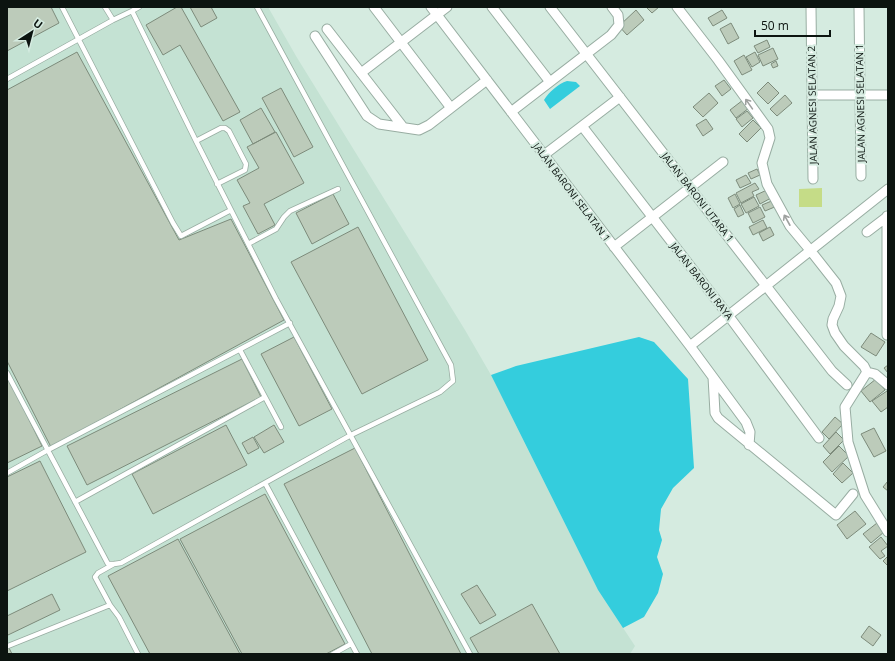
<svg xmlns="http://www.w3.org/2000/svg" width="895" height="661" font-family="'Open Sans',sans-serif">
<rect width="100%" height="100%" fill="#d5ebe0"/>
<path fill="#c4e2d3" d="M7 7H268L296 56 465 330 491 375 598 590 635 646 630 654H7Z"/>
<path fill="#c5dc87" d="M822 188V207H799V189Z"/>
<path fill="#34cddd" d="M567 81 576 82 580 86 550 109 544 100C549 92 558 84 567 81Z
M639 337 654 342 688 379 694 468 673 488 661 509 659 530 662 540 657 557 663 574 658 593 644 617 623 628 598 590 491 375 516 366Z"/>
<path fill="#bccbba" stroke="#7d8b7b" d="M7 7H51L59 23 7 51Z
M177 7H181L240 112 223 121 180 45 163 55 146 25Z
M190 7H211L217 18 201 27Z
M646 7H659L652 13Z
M636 10 644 20 627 35 619 26Z
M722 10 727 18 713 26 708 18Z
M731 23 739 38 728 44 720 29Z
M767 40 770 47 758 53 754 46Z
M773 48 778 59 763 66 758 55Z
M77 52 179 240 231 219 284 320 51 447 7 361V90Z
M755 52 760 62 752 67 746 57Z
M744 55 752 70 742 75 734 61Z
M776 61 778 66 773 68 771 64Z
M724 80 731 89 722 96 715 86Z
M768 82 779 93 768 104 757 93Z
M281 88 313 147 294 157 262 98Z
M709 93 718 103 703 117 693 107Z
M785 95 792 103 777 116 770 109Z
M743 100 749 108 736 118 730 110Z
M261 108 275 132 253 144 240 120Z
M747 111 753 118 742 127 736 119Z
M706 119 713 129 703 136 696 125Z
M753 120 761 128 747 142 739 134Z
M276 132 304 183 264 204 275 225 258 234 243 206 250 203 237 180 259 168 247 147Z
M757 169 760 175 751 179 748 173Z
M746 175 751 183 740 188 736 180Z
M755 183 759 189 752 192 754 196 741 203 736 193Z
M767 190 771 198 760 204 756 195Z
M333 194 349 224 312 244 296 213Z
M735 194 740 204 733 208 728 198Z
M754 197 759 206 746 213 741 204Z
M774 200 777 206 765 211 762 205Z
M740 205 744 214 738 217 734 209Z
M760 207 765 217 753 223 748 213Z
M763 220 767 228 753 235 749 227Z
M358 227 428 360 362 394 291 262Z
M770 227 774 235 763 241 759 233Z
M871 333 885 342 876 356 861 347Z
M294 337 332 409 299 426 261 354Z
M242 359 261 397 87 485 67 446Z
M888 365V373L884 368Z
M7 375 42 446 7 463Z
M876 379 885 390 870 402 861 391Z
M887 391 888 392V407L881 412 872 401Z
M835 417 843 424 829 439 822 432Z
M226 425 247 465 153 514 132 474Z
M274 425 284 442 264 453 254 437Z
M874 428 886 451 874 457 861 434Z
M836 432 844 440 830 454 823 446Z
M253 437 259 448 248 454 242 443Z
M839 446 849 456 832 472 823 462Z
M355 448 461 654H372L284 484Z
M40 461 86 552 7 591V477Z
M843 463 853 473 842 483 833 474Z
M888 481V491L883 487Z
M265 494 345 644 326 654H242L180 539Z
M855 511 866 524 847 539 837 525Z
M877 523 884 532 871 543 863 534Z
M881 537 888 546 881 551 885 556 880 559 869 547Z
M178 539 240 654H150L108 576Z
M888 556V566L883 561Z
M477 585 496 615 480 624 461 594Z
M52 594 60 610 8 635 7 633V616Z
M532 604 560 654H479L470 638Z
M869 626 881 635 873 646 861 637Z
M7 644 12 654H7Z"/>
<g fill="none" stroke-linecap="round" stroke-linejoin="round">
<defs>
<path id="lane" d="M62 7 173 223 181 236 231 210
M105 7 113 20
M139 7 132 11 196 141 276 299 470 654
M7 79 113 20 132 11
M196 141 221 128H225L229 131 246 164 245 170 217 184
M248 244 276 229 284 217 290 211 338 189
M240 350 281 427
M7 373 108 564H114L121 563 351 435 440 392 453 381 451 365 257 7
M7 473 48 450 290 323
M265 483 357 654
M75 502 265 397
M110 605 95 577 98 573 114 564
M8 646 110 605 119 617 138 654
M333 654 351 644"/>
<path id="street" d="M374 7 451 108
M431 7 690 346 746 422 750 432 749 445
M492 7 550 82
M550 7 832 371 847 385
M677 7 718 60 768 129 770 138 762 163 767 184 790 226 810 250 836 283 841 296 839 306 833 319 832 325 835 333 844 346 864 366 867 372 845 407 848 442 865 495 888 532
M811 7 813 179
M859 7 861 176
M327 29 403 127
M315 36 367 116 379 124 419 130 429 125 487 80
M361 73 447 7
M812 95H888
M511 112 611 35 619 25 618 15 612 7
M582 126 728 315 819 438
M544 155 620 97
M867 232 888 216
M614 247 723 162
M887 335V216
M690 346 888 189
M867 372 875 374 888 385
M713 377 715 413 718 418 836 515 853 494"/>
</defs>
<use href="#lane" stroke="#98ada2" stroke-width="6"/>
<use href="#street" stroke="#98ada2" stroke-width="11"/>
<use href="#lane" stroke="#fff" stroke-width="4.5"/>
<use href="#street" stroke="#fff" stroke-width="9"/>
</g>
<defs><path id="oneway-shaft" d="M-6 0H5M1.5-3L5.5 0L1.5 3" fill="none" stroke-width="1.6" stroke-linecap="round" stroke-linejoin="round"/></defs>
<g stroke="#9ea19f">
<use href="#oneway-shaft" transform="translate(749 104) rotate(-125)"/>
<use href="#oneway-shaft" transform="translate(787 220) rotate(-119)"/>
</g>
<g text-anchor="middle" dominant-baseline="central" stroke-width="4" stroke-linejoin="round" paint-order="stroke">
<g font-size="10" fill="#0c1410" stroke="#d5ebe0">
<text transform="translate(860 103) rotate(-91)">JALAN AGNESI SELATAN 1</text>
<text transform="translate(812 105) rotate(-91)">JALAN AGNESI SELATAN 2</text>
<text transform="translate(572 192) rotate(53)">JALAN BARONI SELATAN 1</text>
<text transform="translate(698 197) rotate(52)">JALAN BARONI UTARA 1</text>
<text transform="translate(702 281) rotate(52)">JALAN BARONI RAYA</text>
</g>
</g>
<rect width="895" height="661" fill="none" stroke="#0c1410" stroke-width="16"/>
<g transform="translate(32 32) rotate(36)" stroke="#d5ebe0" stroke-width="3" paint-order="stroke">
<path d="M0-3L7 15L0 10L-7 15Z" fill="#0c1410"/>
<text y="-6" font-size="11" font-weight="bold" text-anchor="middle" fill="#0c1410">U</text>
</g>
<path d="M755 30v6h75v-6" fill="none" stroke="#0c1410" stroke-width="2"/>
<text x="761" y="30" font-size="12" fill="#0c1410" stroke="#d5ebe0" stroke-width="3" paint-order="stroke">50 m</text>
</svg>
